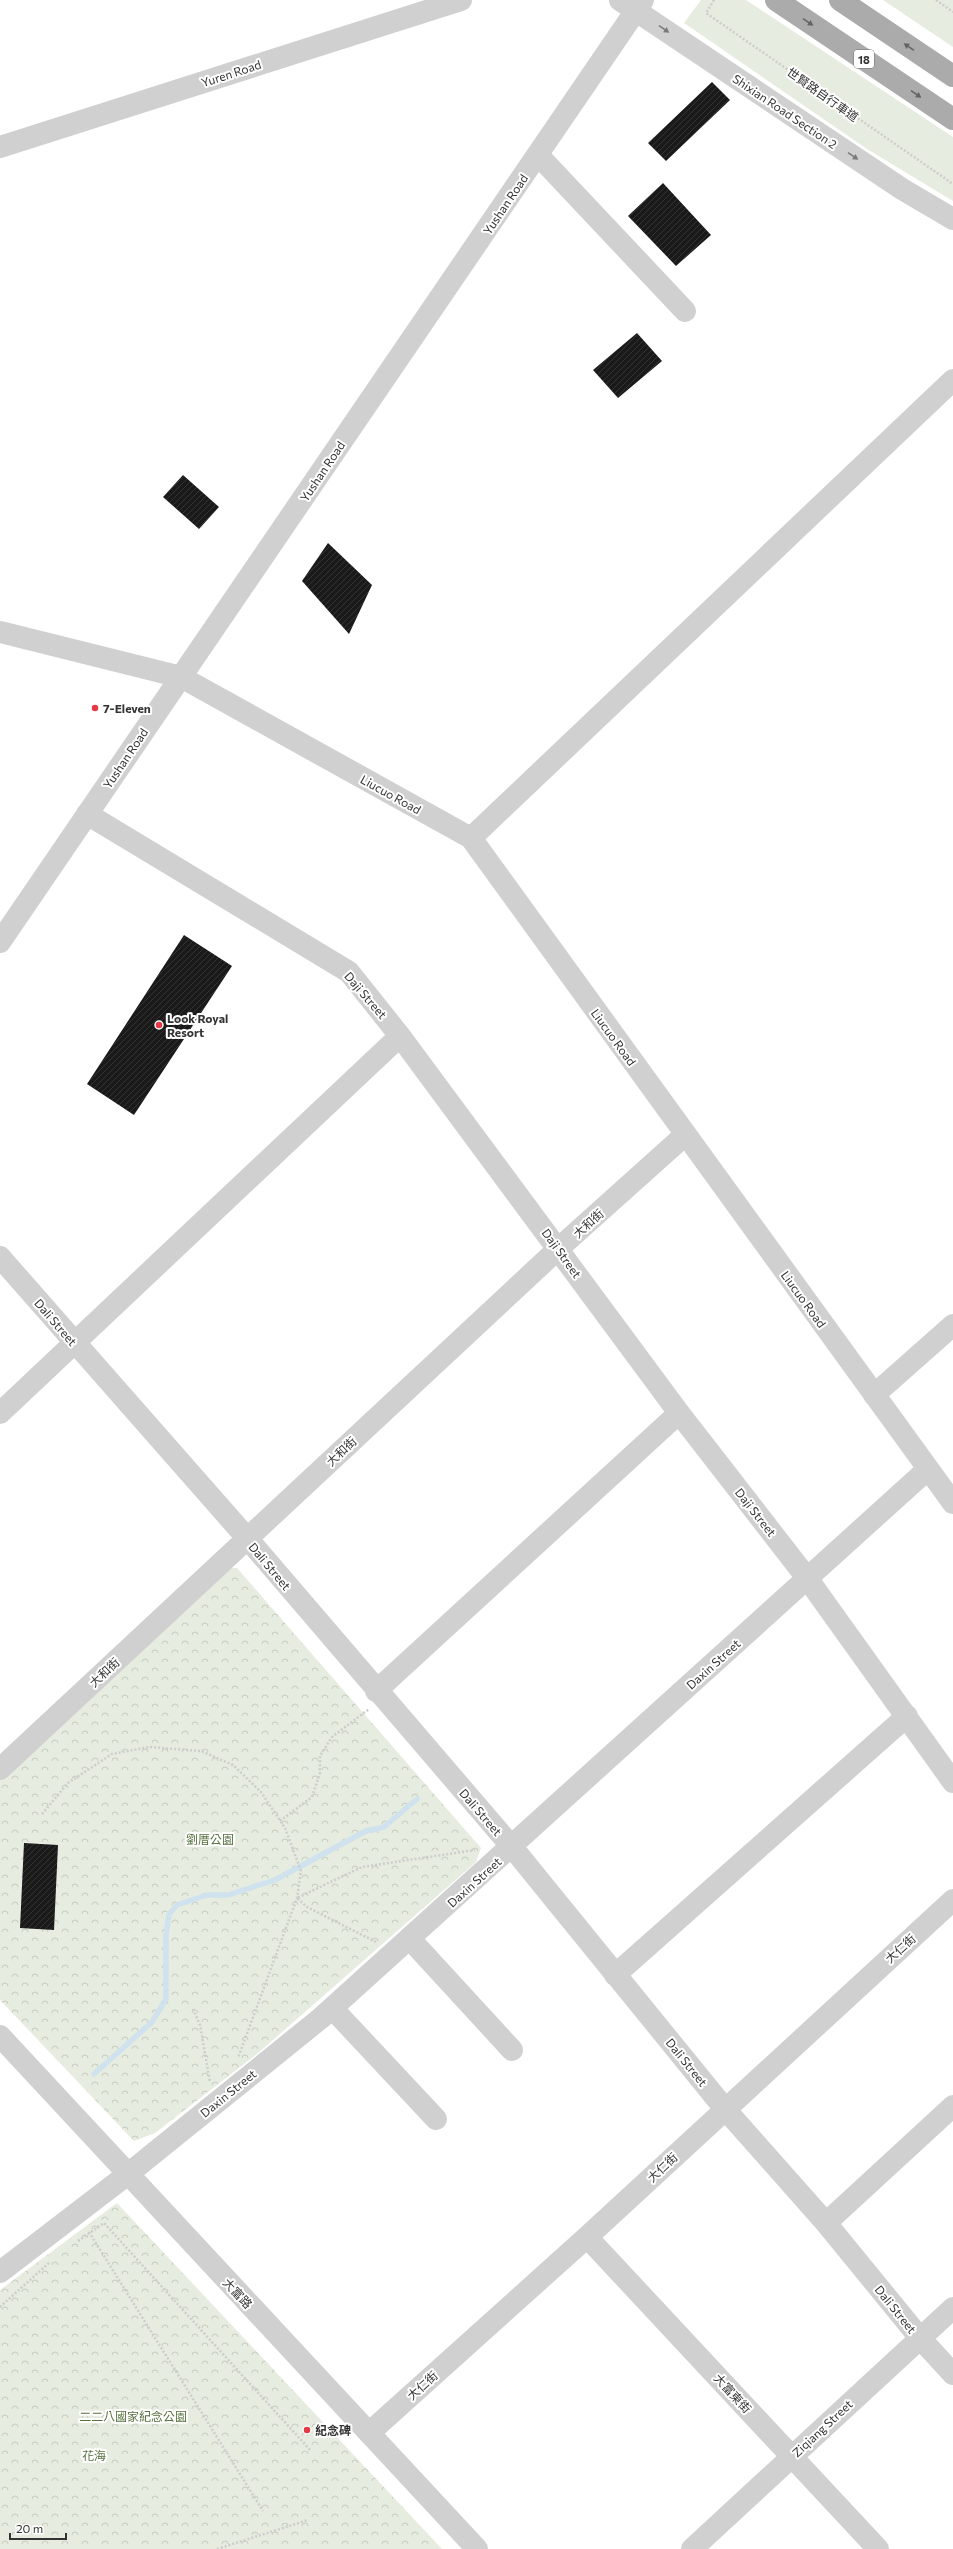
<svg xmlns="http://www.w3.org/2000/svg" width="953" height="2549" font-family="Commissioner,'Noto Sans TC',sans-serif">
<defs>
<pattern id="park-crowns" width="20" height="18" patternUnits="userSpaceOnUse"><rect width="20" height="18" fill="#e6ecdf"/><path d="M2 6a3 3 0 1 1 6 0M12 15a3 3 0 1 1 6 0" fill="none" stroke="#c6cbc0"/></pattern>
<pattern id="building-hatch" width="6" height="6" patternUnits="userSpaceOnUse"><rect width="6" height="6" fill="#1a1a1a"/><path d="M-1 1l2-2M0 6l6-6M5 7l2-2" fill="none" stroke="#333"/></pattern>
</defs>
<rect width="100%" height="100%" fill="#fff"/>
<path fill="#e6ecdf" d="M701 0H746L953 137V201L867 149 684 23Z
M883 0H953V47Z"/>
<path fill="url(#park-crowns)" d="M219 1568H237L481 1848 476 1862 257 2054 155 2133 134 2141 0 2000V1770Z
M117 2203 442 2549H0V2290Z"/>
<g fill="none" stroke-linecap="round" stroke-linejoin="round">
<path stroke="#cfe2ee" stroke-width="5.5" d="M94 2074 152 2022 166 1999V1934L169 1914 177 1905 207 1895H228L275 1880 366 1831 384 1827 417 1799"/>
</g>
<path fill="url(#building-hatch)" d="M712 82 730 100 666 161 648 143Z
M663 183 711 235 676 266 628 216Z
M637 333 662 361 618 398 593 370Z
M183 475 219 507 199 529 163 497Z
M328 543 372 585 349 634 302 581Z
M184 935 232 966 134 1115 87 1084Z
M24 1843 58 1845 54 1930 20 1928Z"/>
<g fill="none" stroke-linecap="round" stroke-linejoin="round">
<path stroke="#cdcdcd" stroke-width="2.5" stroke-dasharray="2 2" stroke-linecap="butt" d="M714 0 706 13 953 184
M936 0 953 12
M42 1814 68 1783 112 1754 149 1747 201 1751 233 1765 261 1792 285 1828 301 1871 297 1898 238 2058
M280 1821 312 1797 320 1773V1756L332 1737 369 1709
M376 1942 307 1907 297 1898 362 1867 475 1850
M193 2009 200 2025 210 2082
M89 2232 263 2511
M78 2241 104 2223 311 2451
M0 2307 50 2262
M217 2549 308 2520"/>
<path stroke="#d0d0d0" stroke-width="22" d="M620 0 902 189 953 219
M0 147 461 0
M538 155 685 311
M0 632 181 677 471 838 953 1503
M87 814 349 972 400 1036 679 1413 807 1578 953 1782
M471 838 953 380
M0 942 643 0
M0 1257 247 1538 512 1847 725 2109 826 2223 920 2338 953 2374
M874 1395 953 1325
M0 1413 400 1036
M376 1691 679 1413
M0 1769 559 1248 685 1135
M410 1939 512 2050
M615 1975 907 1716
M332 2008 436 2119
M0 2036 477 2549
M826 2223 953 2106
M587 2237 878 2549
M0 2272 128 2174 321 2018 928 1469
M369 2433 587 2237 953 1900
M692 2549 953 2308"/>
<path stroke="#ababab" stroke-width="22" d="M776 0 953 119
M840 0 953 76"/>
</g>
<defs><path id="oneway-solid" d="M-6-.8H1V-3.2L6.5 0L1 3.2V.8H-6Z"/></defs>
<g fill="#636363">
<use href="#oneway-solid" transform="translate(808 22) rotate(34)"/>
<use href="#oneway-solid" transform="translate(909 47) rotate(-146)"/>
<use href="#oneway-solid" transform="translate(916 94) rotate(34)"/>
</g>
<g fill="#7a7a7a">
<use href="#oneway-solid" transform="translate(664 29) rotate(34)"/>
<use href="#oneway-solid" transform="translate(853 156) rotate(34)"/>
</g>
<g fill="#e63946" stroke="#fff" stroke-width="1.5">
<circle cx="95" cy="708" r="4"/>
<circle cx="159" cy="1025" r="4"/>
<circle cx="307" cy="2430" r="4"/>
</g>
<g text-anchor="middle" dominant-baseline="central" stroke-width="4" stroke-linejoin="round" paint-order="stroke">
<rect fill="#fff" stroke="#707070" stroke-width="1" x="854" y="50" width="20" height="18" rx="3"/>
<g font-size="11" font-weight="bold" fill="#333">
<text x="864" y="59">18</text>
</g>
<g font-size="12" fill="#333" stroke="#fff">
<text transform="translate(231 73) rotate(-18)">Yuren Road</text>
<text transform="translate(823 94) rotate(35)">世賢路自行車道</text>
<text transform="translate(785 111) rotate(34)">Shixian Road Section 2</text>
<text transform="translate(505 204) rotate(-56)">Yushan Road</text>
<text transform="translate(322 471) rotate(-56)">Yushan Road</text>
<text transform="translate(125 758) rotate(-56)">Yushan Road</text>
<text transform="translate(391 794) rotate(29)">Liucuo Road</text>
<text transform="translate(366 995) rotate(49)">Daji Street</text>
<text transform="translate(614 1037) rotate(54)">Liucuo Road</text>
<text transform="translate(588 1223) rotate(-42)">大和街</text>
<text transform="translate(562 1253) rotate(54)">Daji Street</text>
<text transform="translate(804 1299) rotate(54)">Liucuo Road</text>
<text transform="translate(56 1322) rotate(49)">Dali Street</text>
<text transform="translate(341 1451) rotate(-43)">大和街</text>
<text transform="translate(756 1512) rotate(52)">Daji Street</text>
<text transform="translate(270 1566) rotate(50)">Dali Street</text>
<text transform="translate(713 1664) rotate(-42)">Daxin Street</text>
<text transform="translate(104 1672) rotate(-43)">大和街</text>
<text transform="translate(481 1812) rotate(49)">Dali Street</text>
<text transform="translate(474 1882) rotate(-42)">Daxin Street</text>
<text transform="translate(900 1948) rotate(-42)">大仁街</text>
<text transform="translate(687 2062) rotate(51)">Dali Street</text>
<text transform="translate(228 2093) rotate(-39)">Daxin Street</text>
<text transform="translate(662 2167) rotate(-43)">大仁街</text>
<text transform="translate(238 2293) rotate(47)">大富路</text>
<text transform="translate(896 2309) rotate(51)">Dali Street</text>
<text transform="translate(422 2385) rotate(-42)">大仁街</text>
<text transform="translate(733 2393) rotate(47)">大富東街</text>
<text transform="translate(822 2428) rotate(-43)">Ziqiang Street</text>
</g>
<g font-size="12" font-weight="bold" fill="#333" stroke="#fff" text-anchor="start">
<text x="103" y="708">7-Eleven</text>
<text x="167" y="1018">Look Royal<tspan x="167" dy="14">Resort</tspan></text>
<text x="315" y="2430">紀念碑</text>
</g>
<g font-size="12" fill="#56703f" stroke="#fff">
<text x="210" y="1839">劉厝公園</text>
<text x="133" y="2416">二二八國家紀念公園</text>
<text x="94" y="2455">花海</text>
</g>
</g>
<path d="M10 2533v6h56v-6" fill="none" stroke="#333333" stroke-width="2"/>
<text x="16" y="2533" font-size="12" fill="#333333" stroke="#ffffff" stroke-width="3" paint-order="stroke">20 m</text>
</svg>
